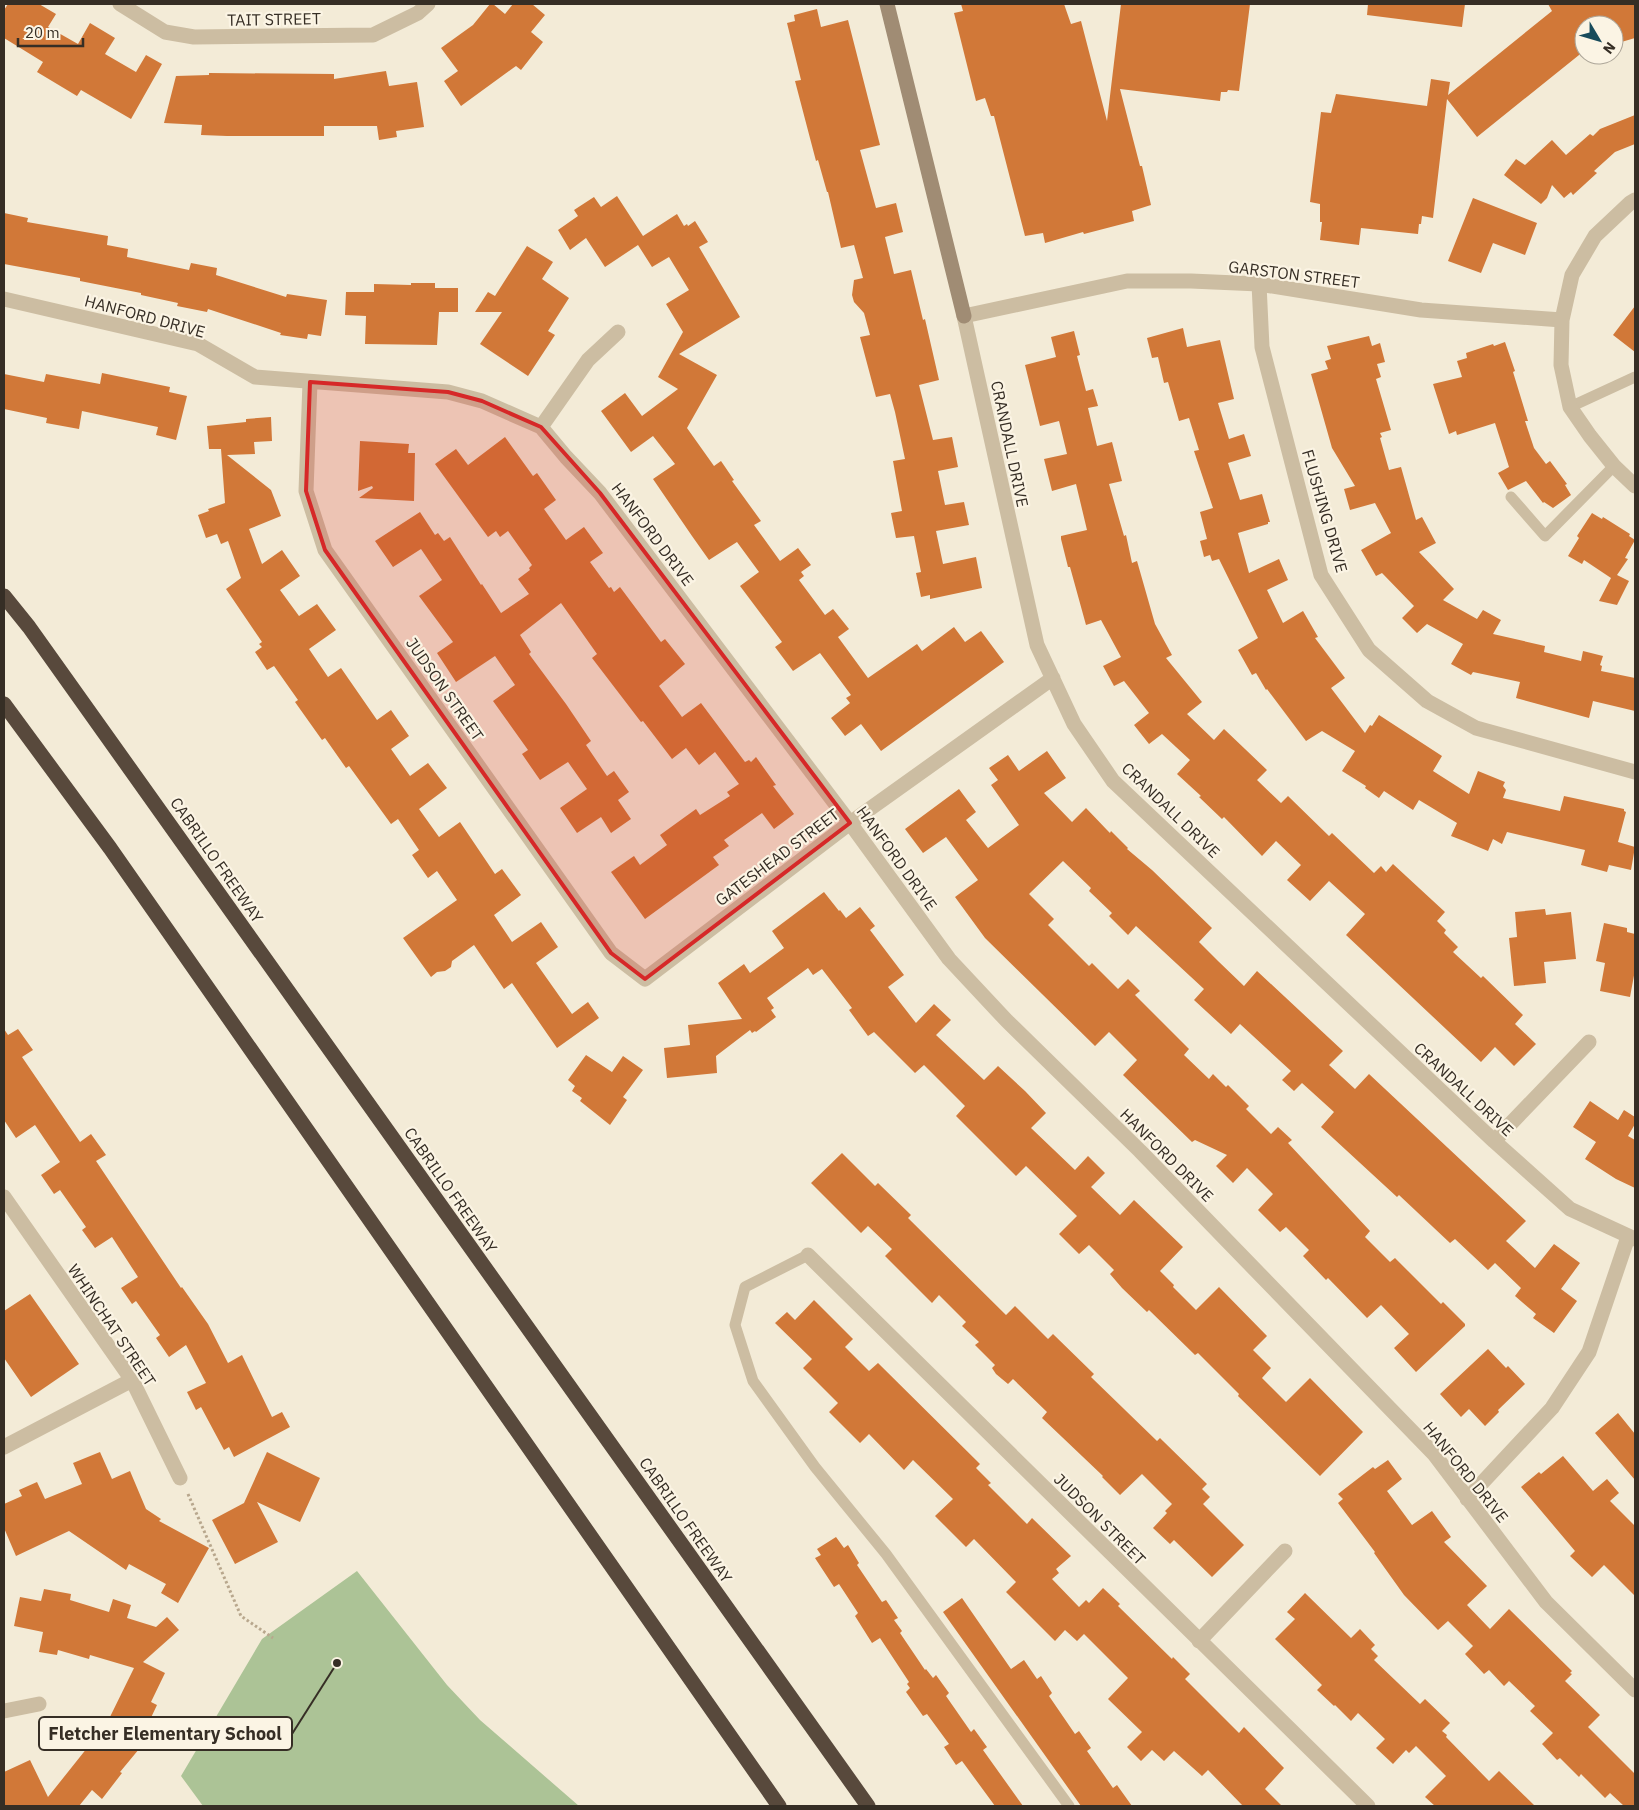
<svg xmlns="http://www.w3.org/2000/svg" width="1639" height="1810" font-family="'IBM Plex Sans',sans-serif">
<rect width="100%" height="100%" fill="#f3ebd7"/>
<path fill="#acc396" d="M357 1571 447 1685 480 1720 579 1806H203L181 1776 262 1639Z"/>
<path fill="#d17838" d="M8 4H39L56 14 48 27 78 44 90 23 115 38 105 54 136 72 146 55 162 64 131 119 81 90 77 96 37 72 43 62 4 38V10Z
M490 4H493L505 14 513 4H532L545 15 531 32 543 42 521 70 516 66 461 106 444 81 458 71 441 48 473 25Z
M961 4H1064L1071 24 1081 21 1107 121 1121 4H1250L1239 91 1228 90 1227 92H1221L1220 101 1120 89 1140 166H1142L1151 205 1132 211 1134 221 1084 234 1083 232 1045 243 1043 233 1025 236 994 116H991L985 98 976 101 954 13 963 11Z
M1368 4H1465L1462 27 1367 15Z
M1548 4H1635V38L1618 43 1620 49 1614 51V25H1584V51L1477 137 1447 99 1433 218 1422 216 1421 224H1419L1418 234 1361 228 1359 245 1320 240 1322 222H1320V204L1310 202 1321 112 1331 113 1336 94 1427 106 1431 79 1450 82 1448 95 1552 11Z
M817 9 821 27 848 20 880 145 860 150 876 208 896 203 903 232 885 237 894 274 911 270 923 320 925 319 939 380 919 385 933 440 952 437 958 467 938 471 945 505 964 502 969 525 936 531 943 564 976 557 982 588 930 599V595L921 597 916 573 921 572 914 536 896 538 891 513 902 511 893 461 905 459 895 412 890 394 876 397 860 337 870 335 864 313 854 302 852 295 854 280 863 278 854 245 841 248 828 192H827L818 160 816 161 795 81 801 80 787 23 795 21 794 15Z
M386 71 389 86 417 82 424 127 396 131 397 137 379 140 377 126H324V136H227L201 135 202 125 164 123 176 76 209 75V73L334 74V79Z
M1635 115V144L1615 152 1594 171 1597 173 1573 195 1571 192 1564 198 1552 185 1547 198 1541 204 1504 175 1516 159 1525 165 1552 140 1566 155 1590 134 1593 136 1600 129Z
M617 196 643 236 677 214 684 226 687 224 688 226 695 221 708 242 699 247 740 317 679 354 717 375 687 428 714 466 721 461 734 480 732 481 761 521 754 525 780 561 798 548 811 565 801 572 804 576 799 580 825 615 833 609 849 629 838 637 868 678 917 644 922 651 954 627 965 642 981 631 1004 662 881 751 861 724 845 736 831 718 850 703 846 698 851 695 820 653 793 671 775 647 782 642 740 586 759 572 737 542 709 560 692 536 653 479 675 464 653 436 631 452 601 411 625 393 642 416 678 389 658 377 683 332 666 304 689 290 669 257 652 267 638 245 605 267 586 238 570 250 558 230 578 216 574 210 594 197 601 207Z
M1473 198 1537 223 1525 255 1493 243 1481 273 1448 261Z
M4 213 28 218 27 222 108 236 107 245 128 249 127 257 189 270 191 263 217 268 216 275 286 297 287 294 327 300 321 336 308 334 307 339 280 335 281 333 208 309 207 312 177 306 178 303 141 295V293L80 281V278L4 264Z
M527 246 553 262 542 279 569 298 548 331 555 335 528 376 480 344 502 312H475L488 292 495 296Z
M411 283H435V288H458V312H439L437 345 365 344 366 316 345 315 346 292H374V284L411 285Z
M1635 306V352L1613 335Z
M1183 328 1187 347 1220 340 1234 399 1218 403 1229 439 1244 434 1251 456 1228 463 1240 500 1262 494 1270 522H1268V524L1238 533 1249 573 1279 559 1288 580 1267 590 1283 623 1303 611 1318 637 1315 638 1345 678 1331 688 1365 733 1370 725 1372 726 1379 715 1442 756 1433 771 1469 794 1478 771 1505 782 1503 786 1506 790 1503 798 1560 811 1564 796 1624 809V811L1626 812 1618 842 1635 847 1631 870 1609 865 1607 872 1581 865 1585 850 1507 832 1502 844 1493 839 1488 851 1464 841 1451 836 1457 823 1419 800 1413 810 1384 791 1379 798 1365 788 1366 786 1342 771 1355 751 1322 731 1306 741 1267 689 1266 690 1256 673 1252 675 1238 650 1258 638 1219 559 1212 561 1210 555 1204 557 1200 541 1207 539 1200 512 1213 508 1194 451 1199 450 1189 418 1179 421 1168 382 1164 383 1158 357 1152 358 1147 338Z
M1074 331 1080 355 1077 356 1086 391 1093 389 1098 406 1088 408 1097 446 1112 442 1122 481 1109 484 1124 536 1126 535 1132 563 1137 561 1155 624 1172 655 1166 658 1202 702 1187 714 1214 740 1224 729 1245 749 1267 770 1257 780 1281 803 1288 796 1329 836 1332 833 1374 873 1381 866 1386 872 1393 864 1445 912 1437 921 1446 930 1444 933 1458 947 1453 952 1481 978 1483 976 1523 1015 1515 1024 1536 1044 1514 1066 1495 1047 1481 1062 1346 935 1365 914 1329 881 1310 901 1287 880 1301 865 1276 841 1262 856 1224 817 1222 819 1199 797 1201 796 1177 774 1190 760 1162 734 1149 744 1134 725 1149 713 1124 681 1114 686 1103 666 1121 657 1101 620 1086 625 1070 567H1068L1061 539V536L1087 530 1076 484 1052 491 1044 459 1067 454 1059 421 1040 426 1025 365 1056 357 1051 337Z
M1369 336 1372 346 1380 343 1385 362 1377 364 1381 377 1376 379 1391 430 1380 433 1382 437 1380 438 1389 470 1401 467 1416 520 1422 517 1436 543 1419 552 1454 589 1443 600 1477 619 1483 610 1501 620 1493 634 1545 646 1544 652 1581 661 1583 651 1603 656 1600 665 1602 666 1601 671 1635 678V711L1593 701 1589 718 1516 698 1520 682 1473 672 1471 675 1451 664 1463 644 1427 624 1417 633 1402 618 1414 606 1382 573 1376 576 1361 550 1391 533 1375 503 1350 510 1344 489 1355 486 1332 448 1311 374 1328 369 1325 361 1331 359 1327 346Z
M1505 342 1515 371 1513 372 1528 421H1525L1534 448 1546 464 1550 461 1567 484 1565 485 1571 495 1553 508 1544 502 1543 503 1526 481 1508 490 1498 473 1509 467 1495 423 1457 435 1456 431 1449 434 1433 384 1462 377 1457 361 1467 358 1466 353 1493 344 1494 346Z
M102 373 170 387 169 392 187 396 176 440 156 435 158 427 82 411 79 429 46 423 47 418 4 409V374L44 382 46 374 100 384Z
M271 417 272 441 254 442 255 454 227 455 271 490 281 516 249 529 262 564 282 550 300 576 280 590 299 616 317 604 336 630 309 649 328 677 341 668 377 720 391 710 409 736 391 749 410 776 428 763 447 788 419 809 439 837 460 822 495 874 502 869 521 895 494 915 512 942 541 922 558 947 536 963 572 1014 588 1002 599 1018 557 1048 512 983 504 989 474 945 452 961 451 967 445 971 437 972 431 977 403 938 457 900 437 871 428 878 412 855 419 850 398 819 391 824 349 766 346 768 325 738 322 740 295 702 298 700 274 666 267 670 255 652 262 647 259 644 262 642 226 589 241 578 228 541 221 544 217 534 206 538 198 515 209 511 208 509 225 503 221 449H209L207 426 246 422V419Z
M505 437 533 476 537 473 556 500 544 509 566 540 584 527 603 553 590 562 609 588 611 587 614 592 620 587 661 642 665 639 685 664 659 686 682 717 701 703 745 762 749 760 751 762 756 757 776 785 773 786 794 814 774 829 762 813 724 840 729 846 713 857 719 865 645 919 611 872 634 856 640 865 667 845 660 835 696 809 700 815 730 796 727 792 739 784 715 752 699 765 686 748 672 759 643 721 641 722 592 658 597 654 561 603 520 635 531 652 529 654 566 704 591 741 586 745 607 776 614 771 629 792 618 800 631 819 611 833 601 817 577 833 560 808 587 789 568 762 540 780 522 754 528 750 493 701 515 685 495 656 456 682 437 653 453 642 419 596 442 580 421 549 393 567 375 541 420 512 435 535 438 533 444 541 450 537 481 585 482 584 501 613 529 594 518 579 530 570 529 568 532 565 508 531 500 537 496 531 488 537 435 464 456 449 468 465Z
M360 441 409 444 408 453H415L414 501 359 498 373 488 372 486 358 491Z
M1592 513 1602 519 1603 517 1630 534 1629 536 1635 540 1625 558 1628 559 1617 575 1629 581 1617 605 1599 601 1611 578 1584 560 1582 564 1568 556 1579 538 1577 536Z
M1047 751 1066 778 1044 793 1072 822 1086 808 1107 830 1110 833 1111 831 1128 848 1127 849 1152 870 1212 928 1199 942 1218 961 1244 986 1257 971 1343 1051 1329 1065 1355 1089 1369 1074 1526 1221 1506 1241 1535 1268 1554 1244 1580 1263 1561 1289 1577 1301 1554 1333 1533 1318 1536 1314 1515 1296 1521 1288 1495 1263 1488 1270 1455 1239 1450 1243 1399 1195 1397 1197 1321 1127 1334 1112 1302 1083 1294 1091 1282 1080 1291 1071 1240 1024 1231 1034 1194 1000 1204 989 1136 926 1128 935 1109 916 1112 913 1089 891 1091 888 1063 861 1029 894 1054 919 1048 925 1089 966 1092 963 1118 989 1128 979 1140 991 1135 995 1189 1049 1184 1055 1209 1079 1213 1074 1226 1087 1228 1085 1249 1106 1246 1109 1271 1134 1278 1127 1292 1140 1288 1143 1370 1231 1365 1237 1390 1262 1395 1258 1441 1304 1443 1302 1465 1324V1326L1416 1372 1394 1348 1409 1334 1381 1305 1367 1318 1328 1278 1326 1280 1303 1256 1309 1250 1286 1227 1280 1232 1258 1210 1273 1194 1247 1168 1233 1183 1216 1166 1227 1155 1195 1140 1192 1142 1123 1075 1137 1060 1109 1032 1095 1046 985 938 955 897 978 880 946 837 923 853 905 829 959 789 976 812 966 820 988 848 1019 825 991 785 998 780 989 768 1008 755 1019 771Z
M824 892 839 911 840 910 846 918 860 907 875 926 870 930 904 975 888 987 916 1023 934 1004 951 1020 936 1035 984 1080 998 1066 1025 1091 1046 1113 1031 1128 1075 1170 1088 1156 1105 1173 1091 1187 1120 1215 1134 1200 1183 1247 1160 1271 1174 1285 1173 1287 1196 1310 1219 1287 1267 1336 1253 1350 1271 1368 1262 1378 1286 1402 1310 1378 1363 1432 1320 1476 1238 1396 1239 1394 1198 1353 1195 1355 1149 1310 1147 1312 1122 1288 1110 1274 1114 1270 1089 1245 1079 1254 1059 1234 1077 1216 1026 1166 1016 1176 956 1116 965 1106 924 1065 915 1073 874 1032 868 1036 849 1010 852 1008 822 969 813 975 808 968 767 998 774 1008 771 1010 776 1017 756 1032 755 1031 752 1033 750 1030 716 1056 717 1073 667 1078 664 1048 690 1045 688 1025 742 1019 718 983 744 964 750 973 784 948 772 931Z
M1545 909 1546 915 1571 912 1576 959 1544 962 1546 983 1514 986 1509 938 1517 937 1515 912Z
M1604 923 1627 928V932L1635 934V970L1630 997 1600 991 1605 963 1596 961Z
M4 1029 8 1035 18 1029 33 1050 22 1057 80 1142 91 1134 106 1155 96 1161 181 1288 182 1287 208 1324 228 1363 242 1355 272 1417 282 1412 290 1427 234 1457 229 1447 224 1450 201 1407 196 1410 187 1392 206 1383 186 1345 169 1357 156 1338 160 1335 136 1301 132 1304 121 1288 138 1277 112 1237 95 1248 82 1230 86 1227 60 1190 54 1194 41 1175 60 1162 35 1125 16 1138 4 1120Z
M586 1055 612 1072 623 1056 643 1070 623 1097 627 1100 610 1125 580 1101 582 1098 572 1091 575 1086 568 1080Z
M1590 1101 1618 1120 1624 1110 1635 1117V1124L1628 1136 1635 1140V1188L1616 1179 1585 1159 1596 1142 1573 1127Z
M842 1153 875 1186 878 1183 911 1215 908 1218 1006 1315 1015 1306 1048 1339 1053 1334 1094 1374 1091 1377 1157 1441 1160 1438 1163 1441 1207 1484 1202 1489 1210 1497 1203 1504 1244 1545 1212 1577 1174 1540 1170 1544 1153 1528 1167 1513 1165 1511 1172 1504 1142 1474 1120 1495 1102 1477 1103 1476 1042 1418 1047 1412 1013 1379 1008 1384 996 1374 992 1368 995 1365 975 1345 979 1342 962 1326 966 1322 939 1295 932 1303 885 1256 892 1249 868 1226 861 1233 811 1183Z
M30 1294 79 1364 31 1397 4 1358V1311Z
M814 1300 853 1339 845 1347 869 1371 878 1363 980 1464 976 1468 991 1483 988 1485 1027 1524 1032 1518 1071 1556 1056 1569 1059 1573 1052 1579 1079 1607 1086 1600 1089 1603 1103 1588 1120 1604 1118 1606 1172 1659 1173 1657 1190 1674 1185 1679 1239 1733 1244 1727 1284 1768 1265 1789 1282 1806H1243L1208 1770 1202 1776 1174 1751 1164 1761 1152 1750 1141 1761 1127 1747 1142 1732 1108 1699 1128 1678 1084 1634 1077 1641 1065 1630 1055 1641 1006 1592 1016 1582 974 1539 966 1547 935 1516 953 1499 913 1460 904 1470 869 1434 860 1443 829 1412 838 1403 803 1368 812 1359 775 1323 787 1312 795 1320Z
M1488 1349 1506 1368 1508 1366 1525 1384 1498 1410 1499 1412 1485 1426 1469 1409 1461 1417 1440 1394Z
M1618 1413 1635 1434V1480L1595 1433Z
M100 1452 112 1479 130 1471 146 1509 161 1519 159 1521 209 1548 178 1603 161 1593 166 1584 129 1564 126 1570 69 1531 16 1556 4 1528V1504L22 1496 19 1490 37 1482 45 1499 82 1484 73 1463Z
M267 1452 320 1478 300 1522 257 1502 278 1542 235 1564 212 1520 244 1503Z
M1563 1456 1593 1491 1607 1479 1619 1493 1610 1501 1635 1526V1596L1604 1565 1592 1577 1570 1556 1575 1551 1521 1487 1539 1472 1541 1474Z
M1388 1460 1402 1479 1387 1491 1412 1525 1432 1511 1451 1537 1444 1542 1487 1586 1467 1605 1490 1629 1509 1609 1572 1671 1570 1673 1572 1674 1565 1681 1600 1715 1588 1727 1635 1774V1806H1624L1610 1793 1605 1798 1581 1774 1579 1777 1560 1758 1557 1760 1542 1744 1553 1733 1530 1711 1535 1706 1509 1681 1504 1686 1489 1670 1484 1674 1465 1654 1473 1646 1448 1621 1438 1630 1404 1595 1374 1553 1375 1552 1338 1503 1343 1499 1338 1494 1373 1467 1375 1469Z
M836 1537 844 1548 848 1545 859 1563 857 1565 882 1602 886 1600 898 1618 894 1620 902 1631 900 1633 925 1670 926 1669 933 1678 936 1675 949 1693 946 1696 971 1732 974 1729 987 1747 983 1750 1023 1806H995L962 1761 956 1765 944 1747 949 1744 927 1714 923 1716 906 1692 910 1688 907 1684 909 1682 880 1638 872 1643 855 1616 858 1613 839 1584 834 1587 815 1558 821 1555 817 1549Z
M44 1589 71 1594 70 1600 109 1612 113 1599 131 1605 127 1618 156 1627 167 1617 179 1630 143 1662 165 1673 151 1702 157 1705 148 1724 154 1727 149 1737 120 1772 122 1773 102 1799 92 1790 79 1806H4V1772L30 1760 48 1797 107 1723 134 1668 90 1655 89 1659 58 1650 57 1655 39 1652 43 1632 14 1626 20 1597 41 1601Z
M1305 1593 1351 1638 1360 1629 1375 1645 1371 1649 1378 1656 1374 1660 1420 1704 1425 1699 1450 1723 1442 1731 1447 1735 1446 1737 1489 1781 1499 1771 1535 1806H1435L1425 1797 1446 1776 1416 1746 1409 1753 1406 1750 1393 1764 1376 1748 1385 1739 1358 1713 1351 1721 1335 1705 1334 1706 1317 1690 1322 1685 1275 1639 1295 1619 1287 1612Z
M962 1598 1011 1669 1024 1660 1037 1679 1041 1676 1052 1693 1049 1696 1075 1734 1079 1731 1091 1748 1087 1751 1113 1788 1117 1785 1132 1806H1081L943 1612Z"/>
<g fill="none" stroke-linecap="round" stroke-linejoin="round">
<path stroke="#b8a78d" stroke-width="3" stroke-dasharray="2.5 2.5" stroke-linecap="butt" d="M188 1494 241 1616 273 1638"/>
<path stroke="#ccbda2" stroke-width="11" d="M1570 407 1635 377
M1511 497 1545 536 1614 466
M808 1255 745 1287 735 1325 753 1381 815 1467 886 1554 1069 1806"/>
<path stroke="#ccbda2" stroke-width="15" d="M120 4 165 32 194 37 373 35 418 13 428 4
M1635 200 1630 203 1595 236 1572 275 1562 320 1561 365 1570 407 1590 436 1614 466 1635 486
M1259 284 1262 347 1321 575 1369 650 1427 701 1476 728 1635 772
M4 299 198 344 255 377 448 392 482 401 541 427 566 457 600 493 850 823 949 959 1007 1021 1140 1151 1434 1454 1546 1602 1635 1690
M1562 320 1421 310 1259 284 1191 281H1127L964 316 1037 645 1074 724 1113 781 1494 1141 1570 1209 1635 1239
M310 382 306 491 325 550 611 953 645 979 850 823 1053 678
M541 427 588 360 618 332
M1494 1141 1589 1042
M4 1197 132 1380 180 1478
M808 1255 1368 1806
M4 1447 132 1380
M1467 1499 1552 1408 1589 1352 1628 1237
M1199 1641 1285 1551
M4 1711 39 1704"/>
<path stroke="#a08c74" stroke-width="15" d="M887 4 964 316"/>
<path stroke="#58493c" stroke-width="15" d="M4 596 29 627 868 1806
M4 704 110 848 779 1806"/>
</g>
<path fill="#d62828" fill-opacity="0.2" stroke="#d62828" stroke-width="4" stroke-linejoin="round" d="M310 382 448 392 482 401 541 427 600 493 850 823 645 979 611 953 325 550 306 491Z"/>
<g text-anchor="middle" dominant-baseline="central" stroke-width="4.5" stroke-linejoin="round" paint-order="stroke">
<g font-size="16" fill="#362e25" stroke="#fbf4e4">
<text transform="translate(274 19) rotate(-1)">TAIT STREET</text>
<text transform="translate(1294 274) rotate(7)">GARSTON STREET</text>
<text transform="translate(145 316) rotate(15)">HANFORD DRIVE</text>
<text transform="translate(1010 444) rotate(78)">CRANDALL DRIVE</text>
<text transform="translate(1325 511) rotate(74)">FLUSHING DRIVE</text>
<text transform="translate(653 534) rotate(53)">HANFORD DRIVE</text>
<text transform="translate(445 689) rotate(55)">JUDSON STREET</text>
<text transform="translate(1171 810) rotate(44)">CRANDALL DRIVE</text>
<text transform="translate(777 857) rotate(-37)">GATESHEAD STREET</text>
<text transform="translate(897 858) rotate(54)">HANFORD DRIVE</text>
<text transform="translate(217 860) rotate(55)">CABRILLO FREEWAY</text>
<text transform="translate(1464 1089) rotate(43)">CRANDALL DRIVE</text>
<text transform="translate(1167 1155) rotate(45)">HANFORD DRIVE</text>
<text transform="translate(451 1190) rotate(55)">CABRILLO FREEWAY</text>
<text transform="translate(112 1325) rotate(56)">WHINCHAT STREET</text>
<text transform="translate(1466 1472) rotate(51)">HANFORD DRIVE</text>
<text transform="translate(1100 1519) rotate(45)">JUDSON STREET</text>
<text transform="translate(686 1520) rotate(55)">CABRILLO FREEWAY</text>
</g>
</g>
<path fill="none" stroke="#362e25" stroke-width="2" d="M337 1663L292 1734"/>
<circle fill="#362e25" stroke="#fbf4e4" stroke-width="2" cx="337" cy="1663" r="5"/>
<rect fill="#fbf4e4" stroke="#362e25" stroke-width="2" x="39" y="1717" width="253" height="33" rx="5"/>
<g font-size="18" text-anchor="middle" font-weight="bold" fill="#362e25">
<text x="165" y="1740">Fletcher Elementary School</text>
</g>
<rect width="1639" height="1810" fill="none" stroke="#362e25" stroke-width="10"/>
<g transform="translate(1599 40) rotate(128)"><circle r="24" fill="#fbf4e4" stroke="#aca598"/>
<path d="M0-4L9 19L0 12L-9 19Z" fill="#184b5b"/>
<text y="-8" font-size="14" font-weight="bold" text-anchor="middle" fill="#362e25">N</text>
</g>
<path d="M18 38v8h65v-8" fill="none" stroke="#362e25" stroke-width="2.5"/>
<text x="25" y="38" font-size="15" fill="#362e25" stroke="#fbf4e4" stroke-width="4" paint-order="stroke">20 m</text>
</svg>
